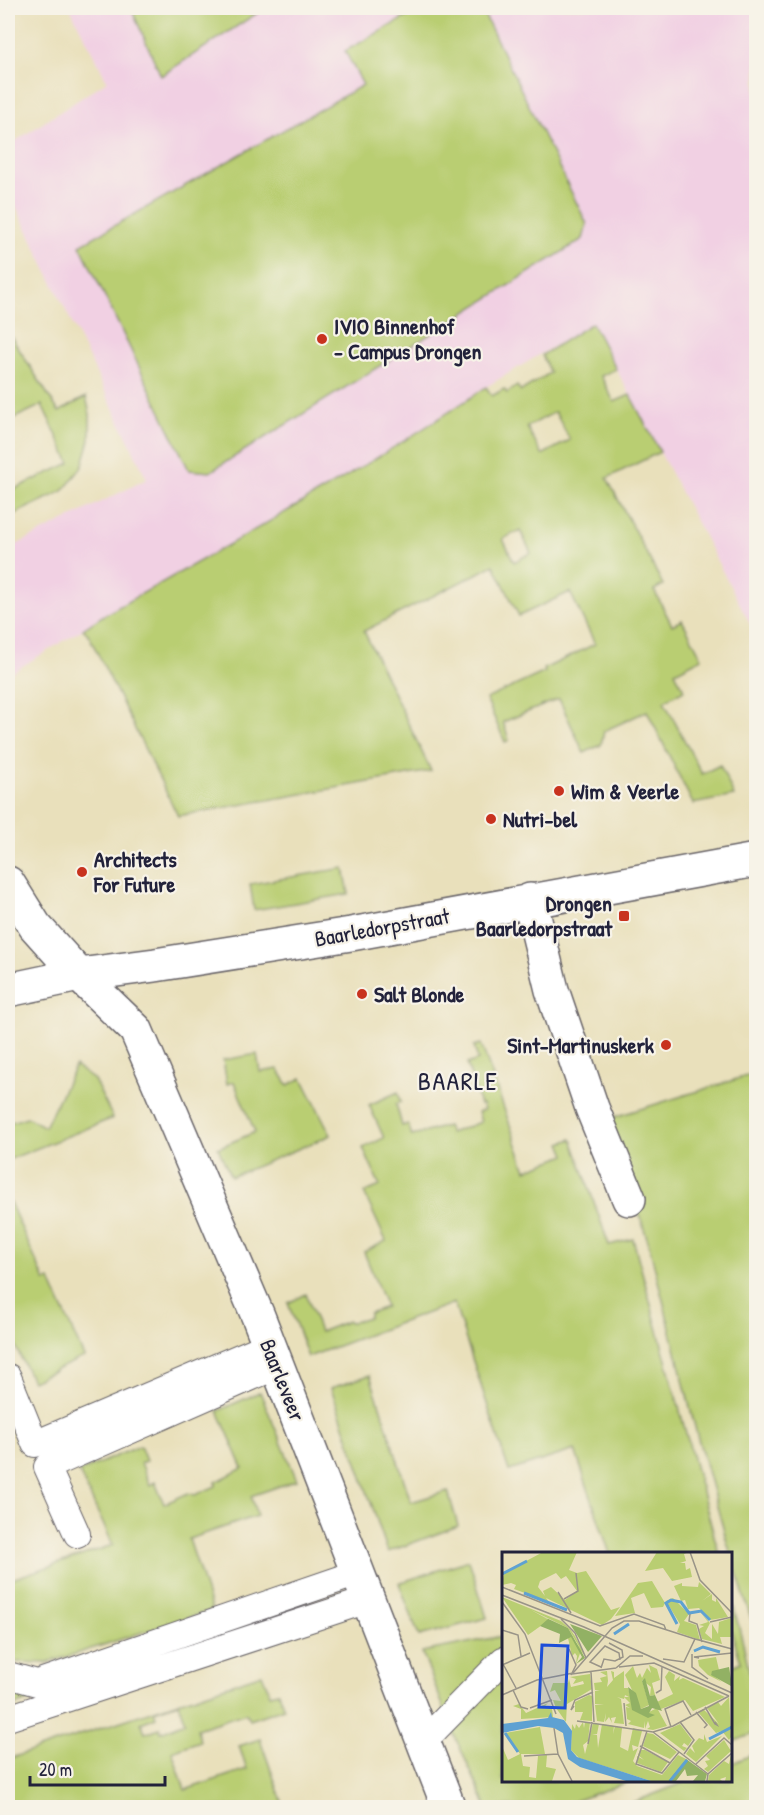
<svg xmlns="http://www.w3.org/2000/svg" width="764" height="1815" font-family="'Patrick Hand',sans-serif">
<rect width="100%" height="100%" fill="#f7f3e8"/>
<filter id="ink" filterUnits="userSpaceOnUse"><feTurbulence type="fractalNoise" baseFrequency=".0167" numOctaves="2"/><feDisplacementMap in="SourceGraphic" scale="12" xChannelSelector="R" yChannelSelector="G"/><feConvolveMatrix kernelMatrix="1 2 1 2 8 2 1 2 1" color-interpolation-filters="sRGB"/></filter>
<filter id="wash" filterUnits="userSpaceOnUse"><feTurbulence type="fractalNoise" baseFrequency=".008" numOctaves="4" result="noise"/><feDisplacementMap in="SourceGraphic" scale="24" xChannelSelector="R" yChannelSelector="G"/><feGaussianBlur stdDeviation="1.35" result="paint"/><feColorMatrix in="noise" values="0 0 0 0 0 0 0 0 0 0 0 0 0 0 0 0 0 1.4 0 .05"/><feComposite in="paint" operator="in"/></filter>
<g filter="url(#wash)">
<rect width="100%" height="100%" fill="#e9e0bb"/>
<path fill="#f1d0e3" d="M70 8H756V635L592 323 486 387 433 423 304 503 83 629 8 675V549L147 479 8 190V146L107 81Z"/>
<path fill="#b9ce72" stroke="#6e7856" stroke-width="1.5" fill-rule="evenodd" d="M131 8H265L161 76Z
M422 8H481L587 224 583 239 210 472 189 470 80 245 363 85 345 51Z
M592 323 616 369 601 376 614 402 630 395 660 452 607 478 663 585 654 590 672 625 682 620 702 658 675 672 684 690 664 701 702 774 720 765 734 796 693 804 647 711 604 731 601 745 584 753 559 699 503 722 509 740 505 742 486 699 545 672 544 669 595 644 570 592 519 616 494 565 364 631 431 771 178 816 88 634 83 629 104 615C233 542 364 471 486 387L492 396 504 389 507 393 517 386 521 391 550 373 542 355ZM555 412 570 440 542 455 527 427ZM520 530 531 553 514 562 503 539Z
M8 332 59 412 86 397 90 414V440L82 467 63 491 8 517V492L70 463 42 405 8 421Z
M344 868 349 894 254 910 250 884Z
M481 1044 526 1170 566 1155 561 1143 572 1139 609 1245 633 1239 719 1554H610L575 1450 509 1471 454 1303 308 1357 288 1303 306 1294 320 1332 348 1321 349 1323 369 1317V1313L386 1307 364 1252 386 1241 364 1193 380 1186 363 1148 384 1138 369 1105 398 1092 401 1102 396 1104 402 1126 408 1124 412 1136 447 1126 450 1133 481 1122 478 1112 484 1110 482 1104 480 1105 467 1064 478 1060 474 1046Z
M257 1054 260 1072 278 1069 288 1085 302 1078 331 1135 231 1177 218 1148 255 1132 234 1082 227 1084 223 1060Z
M75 1066 94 1080 113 1118 8 1160V1123L27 1117 45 1127Z
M750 1075 756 1093V1634L727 1542 696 1431 648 1241 608 1119Z
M8 1198 45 1281 50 1280 84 1357 32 1381 8 1330Z
M370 1375 411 1502 448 1491 458 1526 388 1552 331 1388Z
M260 1392 297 1480 251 1496 257 1516 189 1539 212 1610 47 1663 12 1662 8 1653V1577L9 1580 113 1545 79 1472 140 1446 146 1461 141 1463 150 1485 155 1482 164 1504 188 1493 195 1495 216 1486V1482L243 1468 218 1411Z
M469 1560 487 1618 419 1636 399 1583Z
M730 1594C742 1639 756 1685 756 1733L730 1743V1667L741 1662 730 1628Z
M503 1636V1780L630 1781 558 1807H487L456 1739 422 1652Z
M262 1674 270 1694 278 1692 284 1708 249 1720 246 1713 197 1729 200 1741 172 1751 185 1790 247 1769 239 1746 260 1739 284 1807H8V1759ZM178 1703 185 1722 161 1732 160 1728 145 1733 141 1723 156 1717 154 1711Z
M8 1693 42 1696 8 1708Z
M756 1753V1807H621L688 1781 730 1780V1764Z"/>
</g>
<g filter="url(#ink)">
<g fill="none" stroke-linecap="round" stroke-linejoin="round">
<defs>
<path id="lane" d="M8 1377 35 1444 268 1345
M77 1534 47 1467 277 1366
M8 1675 37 1683 358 1573
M8 1718 368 1600
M424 1741 503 1660"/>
<path id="street" d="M8 883 35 926 79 975 136 1030 258 1316 449 1808
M530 900 552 990 592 1108 629 1199"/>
<path id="secondary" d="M8 990 79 975 155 965 351 934 756 860"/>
</defs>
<use href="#lane" stroke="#686468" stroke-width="28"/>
<use href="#street" stroke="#686468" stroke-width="36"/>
<use href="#secondary" stroke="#686468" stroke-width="36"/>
<use href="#lane" stroke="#fff" stroke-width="26"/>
<use href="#street" stroke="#fff" stroke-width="33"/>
<use href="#secondary" stroke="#fff" stroke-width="33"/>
</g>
</g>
<g fill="#c8321e" stroke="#f7f3e8" stroke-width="2">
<circle cx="322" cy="339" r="6"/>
<circle cx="559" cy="791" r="6"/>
<circle cx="491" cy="819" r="6"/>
<circle cx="82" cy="872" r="6"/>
<rect x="618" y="910" width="12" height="12" rx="3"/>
<circle cx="362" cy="994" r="6"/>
<circle cx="666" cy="1045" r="6"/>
</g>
<g text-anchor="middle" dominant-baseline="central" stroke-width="4.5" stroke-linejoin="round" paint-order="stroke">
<g font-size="22" font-weight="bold" fill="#22223b" stroke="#f7f3e8" text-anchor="start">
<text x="334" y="326">IVIO Binnenhof<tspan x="334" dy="25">- Campus Drongen</tspan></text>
<text x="571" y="791">Wim &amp; Veerle</text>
<text x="503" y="819">Nutri-bel</text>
<text x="94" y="859">Architects<tspan x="94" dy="25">For Future</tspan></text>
<text x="612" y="903" text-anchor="end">Drongen<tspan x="612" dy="25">Baarledorpstraat</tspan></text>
<text x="374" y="994">Salt Blonde</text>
<text x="654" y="1045" text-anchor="end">Sint-Martinuskerk</text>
</g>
<g font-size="22" fill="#22223b" stroke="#f7f3e8">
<text transform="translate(382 927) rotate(-10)">Baarledorpstraat</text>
<text transform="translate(283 1380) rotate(68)">Baarleveer</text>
</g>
<g font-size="26" letter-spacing="1.5" fill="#22223b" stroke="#f7f3e8">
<text x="458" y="1080">BAARLE</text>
</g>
</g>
<g transform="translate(502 1552)">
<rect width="230" height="230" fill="#e9e0bb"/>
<path d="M41 0H75L67 18 75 21 84 19 109 58 118 55 109 67 100 73 44 46 47 50 12 37 14 33 9 31 0 33 2 21ZM54 21 59 27 64 24 75 39 63 48 49 35 41 39 43 44 36 35 38 29ZM155 0H187L182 2 184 9 178 11H183L184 18 188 16 190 25 170 29 161 16 143 19ZM150 29 163 51 161 55 149 56 142 41 129 46 133 61 113 64 136 31ZM197 30 209 42 200 49 210 42V48L214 50V46L226 65 208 68 197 56 186 57 183 48 179 49 172 34 180 31V34L196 35ZM0 45 59 69 68 77 73 84 84 105 79 99 74 112 75 104 73 101 70 104 66 86 69 84 78 96 66 76 29 58 47 68 26 83ZM171 46 187 62 182 69 194 73 198 88 175 80 178 72 164 49ZM199 61 208 71 203 81 210 87V72L216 82 217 70 229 66V85H218L220 92 200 87 197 77 202 74 197 73 206 70ZM214 105 217 118 209 122 220 130 206 123 197 114 196 108ZM147 113 155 117 158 128 150 131 153 143 148 144 149 135 140 128 147 153 139 157 123 123 131 114 135 126 138 121 140 126 145 116 149 121ZM105 119 106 129 105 135 111 128 109 119 112 120V126L122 119V136H126L132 158 141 163 155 156 165 174 151 178 145 177 148 175 146 169 143 177V169L142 176 126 172 129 169 125 167 124 155 128 156 123 153 128 151 122 145H127L123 143 122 147 115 145 119 147 122 172 112 171 114 165 109 166 110 171 107 165 103 170 104 161 102 170 95 169 93 153 102 152H93V139L98 138H93L92 131 100 130 98 126 105 124 98 120ZM167 119 173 123 172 129 178 124 177 128 181 126 223 145 191 159 183 148 159 157 155 150 171 142 163 125ZM88 122 90 137 65 152 64 170 54 156 51 148 59 149 53 138 48 140 51 131H66L67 127 69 135 82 132 81 129 71 132 74 127 68 125ZM87 143 90 144V169L78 168 81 160H73V150ZM227 145 229 185 227 188 220 179 214 181 196 160 201 157 217 172 205 156 216 150 219 154ZM46 151 43 154 50 156 51 165 19 167V157L11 154 17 152 24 161ZM81 170 82 176 83 170H88L86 189 81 193 83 202 91 171 97 172 95 182H90L95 183 96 196 100 172 112 174 111 182 113 174 120 176 118 195 126 199 131 176 140 179 136 195 130 193 131 199 136 196 131 209 135 214 160 223 176 203 184 207 166 229H149L77 206 69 198 70 172 73 177 74 172 77 176ZM178 172 190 188 186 194 182 191 180 194 185 196 182 199 158 181ZM38 175 43 202H19L21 214 28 215 27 225 34 226 36 204 45 203 44 215 54 217 50 229H0V194L6 208 18 202 3 181ZM145 181 151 182 175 200 168 207 141 194ZM202 182 205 190 220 184 194 210 184 202 188 196 193 201 190 194 197 186 202 188ZM222 188 229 199 206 220 202 217 206 214 203 209 208 208 204 204ZM138 198H143L166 210 159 220 135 211V204L142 208 136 203ZM229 203V229H223L224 225 218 227 220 229H206L207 223 222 209 227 212Z" fill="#b9ce72" fill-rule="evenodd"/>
<path d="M29 59 66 76 83 106 74 112 80 105 69 85 57 91 58 82 38 74 46 67ZM68 72 100 84 86 100ZM227 115 229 127V134L209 123 210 119ZM143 126 148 144 153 143 160 159 150 156 147 161 153 163 146 166 130 158 126 135 134 141 139 157 147 154 140 129ZM184 207 205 222 203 229H191L196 223 185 224 183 217 174 229H166Z" fill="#92b164"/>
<path d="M49 160 50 165 62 168 70 179 69 198 75 205 149 229H124L78 215 66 207 61 181 52 176 36 174 0 181V172L46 166Z" fill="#5ea1d2"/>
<path fill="none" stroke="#5ea1d2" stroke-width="3" d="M0 22 25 9M22 41 65 58M175 72 164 51 169 48 179 50 187 61 199 59 208 68M112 82 127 72M192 99 201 95 218 100M3 181 16 200M207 187 230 175M168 229 185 208"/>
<path fill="none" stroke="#999488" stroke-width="1.5" d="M188 0 198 28 230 61M0 35 98 74 132 62 162 73 164 78M56 40 69 61M0 43 82 75 230 141M62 47 76 39 74 21M0 50 23 82 54 162M188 62 187 69 195 72 200 90M59 67 73 81 84 106M208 70 230 65M0 78 16 83 19 104M67 97 74 113 69 123M190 102V115L206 127M197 106 192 105 230 101M161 107 182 110 193 87 230 97M1 112 14 136M0 113 28 101M99 115 88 110 103 94 117 101 118 108M117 115 152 111 227 144M99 116 102 107 113 109 121 105 120 98 107 91M114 116 128 104H141M89 120 92 170M70 122 114 116M11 138 19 155 26 157M154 141 159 138 160 114M0 143 35 128 71 121 110 76 122 69H137L193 87M122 151 124 174M72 154 69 158 73 148 91 140M203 155 213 172 215 173 213 170M28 156 50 148M194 160 205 173 202 176M75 169 151 180 171 174 227 144M178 170 192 188 182 202M169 175 163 157 181 149 189 163M52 176 56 202 70 229M145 179 134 212 160 221 177 200M151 180 206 222M86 192 90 170M138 194 168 211M22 204 56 202M194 212 222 186 230 193M205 229 206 222 230 201"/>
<path fill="#1d4ed8" fill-opacity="0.15" stroke="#1d4ed8" stroke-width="3" d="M40 93 66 94 63 156 37 155Z"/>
<rect width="230" height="230" fill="none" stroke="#22223b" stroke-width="3"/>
</g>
<rect width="764" height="1815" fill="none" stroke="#f7f3e8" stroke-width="30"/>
<path d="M30 1776v9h135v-9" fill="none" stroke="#22223b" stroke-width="3"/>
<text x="39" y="1776" font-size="18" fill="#22223b" stroke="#f7f3e8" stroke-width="4.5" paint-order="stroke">20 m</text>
</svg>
